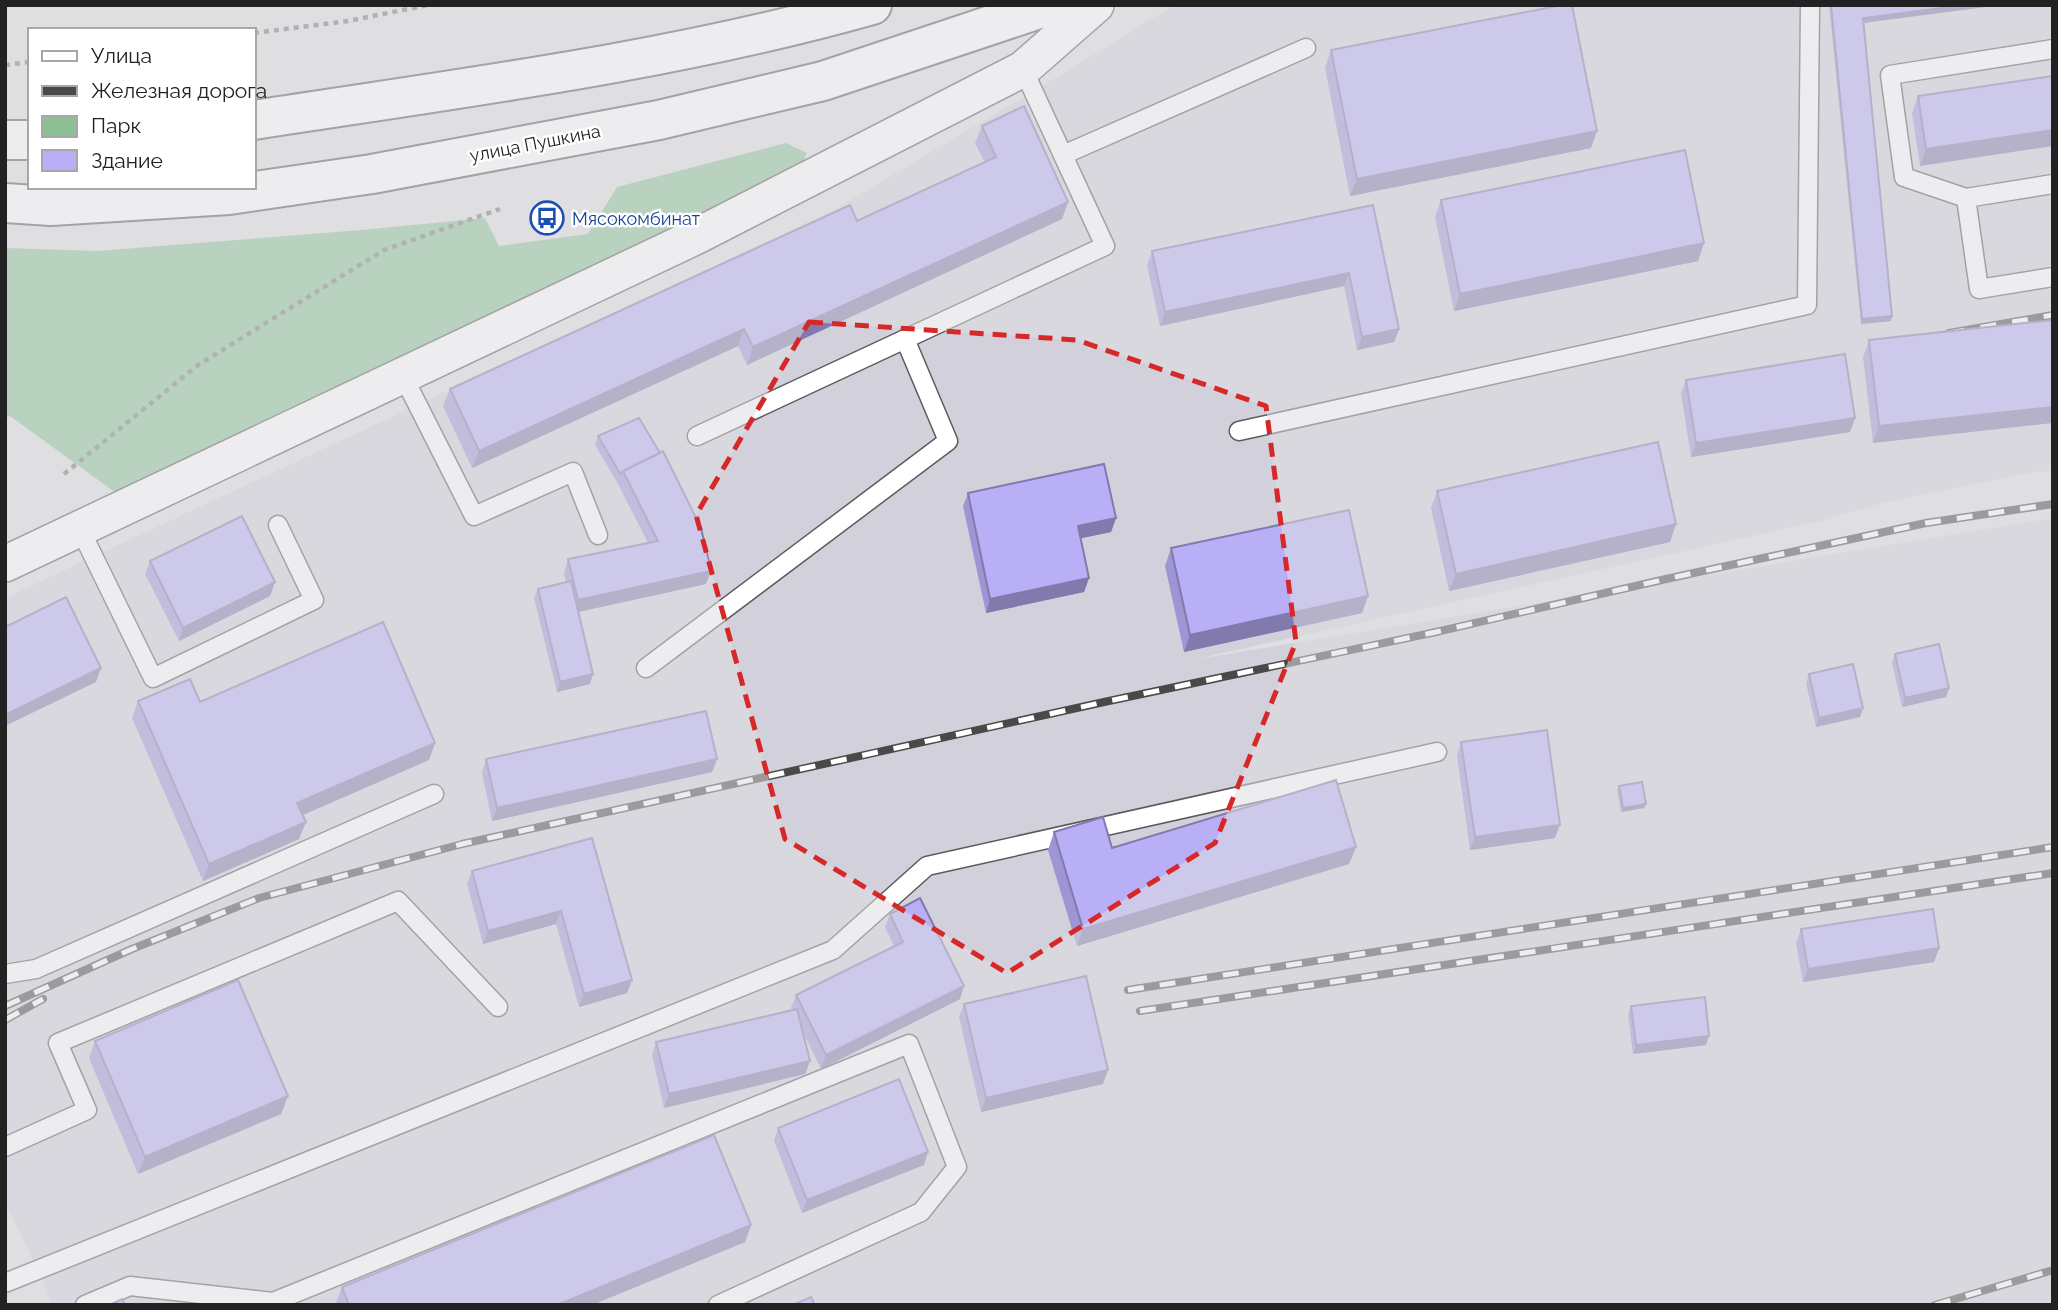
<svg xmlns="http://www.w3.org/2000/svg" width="2058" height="1310" font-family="Raleway,sans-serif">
<rect width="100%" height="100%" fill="#dfdee1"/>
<path fill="#d2d1db" d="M1174 5H2053V471L2033 472 1878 504 1825 520 1191 660 2053 518V1305H51L42 1278 5 1203V598L836 209 1082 62Z"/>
<path fill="#8dc195" d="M786 143 807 153 801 166 116 493 10 416 5 418V248L97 251 362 230 485 218 499 246 588 234 617 187Z"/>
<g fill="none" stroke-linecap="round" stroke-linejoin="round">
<defs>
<path id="lane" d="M2053 49 1890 75 1904 177 1966 198 2053 184
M1063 155 1306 48
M1966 198 1979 289 2053 277
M403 376 474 516 573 472 598 535
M1239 431 1807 305 1810 5
M697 436 1105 246 1023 69
M80 529 153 678 314 600 278 525
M646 668 948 441 905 339
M5 974 36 969 434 794
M5 1147 87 1110 58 1043 398 901 498 1007
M5 1283 833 950 927 866 1437 752
M85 1305 130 1286 273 1302 909 1044 957 1167 921 1212 718 1305"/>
<path id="street" d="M5 564 697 236 1023 69 1096 5"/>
<path id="primary" d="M254 120C461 88 670 62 872 5
M5 140H30
M5 203 51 206 229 195 372 174 659 120 823 81 1051 5"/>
</defs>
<use href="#lane" stroke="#5b5b5d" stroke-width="21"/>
<use href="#street" stroke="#5b5b5d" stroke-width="38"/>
<use href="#primary" stroke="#5b5b5d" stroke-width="42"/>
<path stroke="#7a7a7c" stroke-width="4.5" stroke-dasharray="5 5" stroke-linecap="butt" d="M254 33 348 21 428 5
M5 65 30 62
M64 474 198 365 384 250 500 209"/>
<use href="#lane" stroke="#fff" stroke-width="18"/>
<use href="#street" stroke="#fff" stroke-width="35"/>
<use href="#primary" stroke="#fff" stroke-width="38"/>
<defs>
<path id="rail" d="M1949 333 2053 315
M1128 990 2053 847
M5 1006 132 949 259 898 462 844 1104 702 1436 632 1666 579 1926 523 2053 504
M1140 1011 2053 873
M5 1020 43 999
M1935 1305 2053 1270"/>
</defs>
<use href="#rail" stroke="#49494a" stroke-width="8"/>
<use href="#rail" stroke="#fff" stroke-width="5" stroke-dasharray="16" stroke-linecap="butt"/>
</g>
<path fill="#9e96d4" d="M1829 5H2000L1864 23 1892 316 1891 321 1861 324Z
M1331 50 1591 148 1350 196 1325 68Z
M2053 76 1920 166 1912 113 1918 96Z
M982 126 1068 202 1062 219 747 365 738 346 472 468 443 406 450 389 857 221 985 163 975 143Z
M1441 200 1704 243 1698 261 1454 311 1435 217Z
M1373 205 1399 329 1394 342 1357 350 1344 286 1160 326 1147 265 1152 251Z
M2053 320 1873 443 1863 357 1869 340Z
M1686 380 1855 418 1850 432 1691 457 1681 393Z
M598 436 706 584 578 612 593 674 590 684 557 692 534 598 538 589 566 583 564 573 568 559 648 543 618 484 595 445Z
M1437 491 1670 542 1449 591 1431 508Z
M968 493 1116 518 1111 532 1081 538 1089 578 1084 592 986 613 963 506Z
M1171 548 1368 596 1362 613 1184 652 1165 566Z
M150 561 275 582 270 596 179 641 145 574Z
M1895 654 1949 688 1946 697 1902 707 1892 663Z
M1809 674 1863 708 1860 717 1816 727 1806 683Z
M138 701 200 702 429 760 303 815 299 839 203 881 132 718Z
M1461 742 1555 838 1470 850 1457 756Z
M486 759H717L712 772 492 821 482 773Z
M1619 786 1644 808 1621 812 1617 790Z
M1054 832 1112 848 1356 847 1349 864 1077 946 1048 850Z
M592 838 632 980 627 993 579 1007 556 924 483 944 467 884 472 871Z
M890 914 960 999 821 1069 802 1030 810 1061 805 1074 664 1108 652 1055 656 1042 792 1010 791 1008 796 995 894 946 885 927Z
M1801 929 1939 948 1934 962 1803 982 1796 943Z
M964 1004 1103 1084 981 1112 959 1017Z
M1631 1006 1706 1045 1633 1054 1628 1015Z
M95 1041 288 1096 281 1114 138 1174 89 1058Z
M778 1128 924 1165 802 1213 774 1141Z
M751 1225 745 1242 592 1305H335L342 1287Z"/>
<path fill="#817aac" d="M1965 5H2000L1862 23 1863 18Z
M2053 130V146L1920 166 1926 149Z
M1597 131 1591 148 1350 196 1357 179Z
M1068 202 1062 219 747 365 753 347Z
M1704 243 1698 261 1454 311 1460 294Z
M1349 273 1344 286 1160 326 1165 312Z
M1892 316 1891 321 1861 324 1862 319Z
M744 329 738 346 472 468 479 451Z
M1399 329 1394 342 1357 350 1362 337Z
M2053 407V423L1873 443 1879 426Z
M1855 418 1850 432 1691 457 1696 443Z
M1116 518 1111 532 1073 540 1078 526Z
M1676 524 1670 542 1449 591 1456 574Z
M711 571 706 584 573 613 578 600Z
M1089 578 1084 592 986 613 990 599Z
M275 582 270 596 179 641 183 628Z
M1368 596 1362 613 1184 652 1190 635Z
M101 668 96 682 5 726V715Z
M593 674 590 684 557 692 560 682Z
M1949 688 1946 697 1902 707 1905 698Z
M1863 708 1860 717 1816 727 1819 718Z
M435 743 429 760 291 820 297 803Z
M717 759 712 772 492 821 497 808Z
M1646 804 1644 808 1621 812 1623 808Z
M306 822 299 839 203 881 209 864Z
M1560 825 1555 838 1470 850 1475 837Z
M1356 847 1349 864 1077 946 1083 929Z
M561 911 556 924 483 944 488 931Z
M1939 948 1934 962 1803 982 1808 969Z
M632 980 627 993 579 1007 584 994Z
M964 986 960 999 821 1069 826 1055Z
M1709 1036 1706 1045 1633 1054 1636 1045Z
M810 1061 805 1074 664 1108 669 1094Z
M1108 1070 1103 1084 981 1112 986 1098Z
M288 1096 281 1114 138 1174 145 1157Z
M928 1152 924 1165 802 1213 807 1200Z
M751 1225 745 1242 592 1305H557Z"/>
<path fill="#b8aff6" stroke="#817aac" stroke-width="2" d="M1562 5H1572L1597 131 1357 179 1331 50Z
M1831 5H1965L1863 18 1892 316 1862 319Z
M2053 76V130L1926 149 1918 96Z
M1024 106 1068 202 753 347 744 329 479 451 450 389 850 205 857 221 996 157 982 126Z
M1685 150 1704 243 1460 294 1441 200Z
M1373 205 1399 329 1362 337 1349 273 1165 312 1152 251Z
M2053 320V407L1879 426 1869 340Z
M1845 354 1855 418 1696 443 1686 380Z
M639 418 660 453 623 471 621 475 598 436Z
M1658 442 1676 524 1456 574 1437 491Z
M663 451 701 528 711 571 578 600 568 559 658 541 623 471Z
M1104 464 1116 518 1078 526 1089 578 990 599 968 493Z
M1349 510 1368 596 1190 635 1171 548Z
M242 516 275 582 183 628 150 561Z
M571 581 593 674 560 682 538 589Z
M66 597 101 668 5 715V627Z
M383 622 435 743 297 803 306 822 209 864 138 701 190 679 200 702Z
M1939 644 1949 688 1905 698 1895 654Z
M1853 664 1863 708 1819 718 1809 674Z
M706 711 717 759 497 808 486 759Z
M1547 730 1560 825 1475 837 1461 742Z
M1336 780 1356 847 1083 929 1054 832 1103 817 1112 848Z
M1642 782 1646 804 1623 808 1619 786Z
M592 838 632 980 584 994 561 911 488 931 472 871Z
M920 898 964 986 826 1055 796 995 903 942 890 914Z
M1933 909 1939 948 1808 969 1801 929Z
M1086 976 1108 1070 986 1098 964 1004Z
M238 980 288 1096 145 1157 95 1041Z
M1705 997 1709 1036 1636 1045 1631 1006Z
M797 1009 810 1061 669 1094 656 1042Z
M899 1079 928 1152 807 1200 778 1128Z
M714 1135 751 1225 557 1305H349L342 1287Z
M811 1297 815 1305H793Z
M122 1299 125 1305H110Z"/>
<path d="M0 0H2058V1310H0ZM809 322 1077 340 1266 406 1296 642 1215 843 1007 973 785 839 696 515Z" fill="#dfdee1" fill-opacity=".55" fill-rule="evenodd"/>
<path fill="none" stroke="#d62828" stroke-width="5" stroke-dasharray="14 9" stroke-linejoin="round" d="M809 322 1077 340 1266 406 1296 642 1215 843 1007 973 785 839 696 515Z"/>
<defs>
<symbol id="bus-ring" viewBox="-11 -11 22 22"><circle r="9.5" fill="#fff" stroke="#1a4fb4" stroke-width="1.5"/><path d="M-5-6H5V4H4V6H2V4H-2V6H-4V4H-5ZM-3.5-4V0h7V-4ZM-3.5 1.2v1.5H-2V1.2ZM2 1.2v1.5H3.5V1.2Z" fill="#1a4fb4"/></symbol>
</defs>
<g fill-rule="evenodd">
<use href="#bus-ring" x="528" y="199" width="38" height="38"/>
</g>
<g text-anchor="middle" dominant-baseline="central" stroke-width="5" stroke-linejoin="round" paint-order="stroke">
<g font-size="18" fill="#222223" stroke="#fff">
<text transform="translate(535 143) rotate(-11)">улица Пушкина</text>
</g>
<g font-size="18" fill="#164399" stroke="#fff" text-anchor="start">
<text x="572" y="218">Мясокомбинат</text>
</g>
</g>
<rect width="2058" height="1310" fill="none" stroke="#222223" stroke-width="14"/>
<rect x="28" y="28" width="228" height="161" fill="#ffffff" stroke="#a7a7a7" stroke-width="2"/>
<rect x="42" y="51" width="35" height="10" fill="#ffffff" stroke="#a7a7a7" stroke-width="2"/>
<text x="91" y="63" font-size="21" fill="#222223">Улица</text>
<rect x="42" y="86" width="35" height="10" fill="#49494a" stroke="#a7a7a7" stroke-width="2"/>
<text x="91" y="98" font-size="21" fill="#222223">Железная дорога</text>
<rect x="42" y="116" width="35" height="21" fill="#8dc195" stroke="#a7a7a7" stroke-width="2"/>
<text x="91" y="133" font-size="21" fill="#222223">Парк</text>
<rect x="42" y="150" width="35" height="21" fill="#b8aff6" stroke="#a7a7a7" stroke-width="2"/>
<text x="91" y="168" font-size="21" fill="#222223">Здание</text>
</svg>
